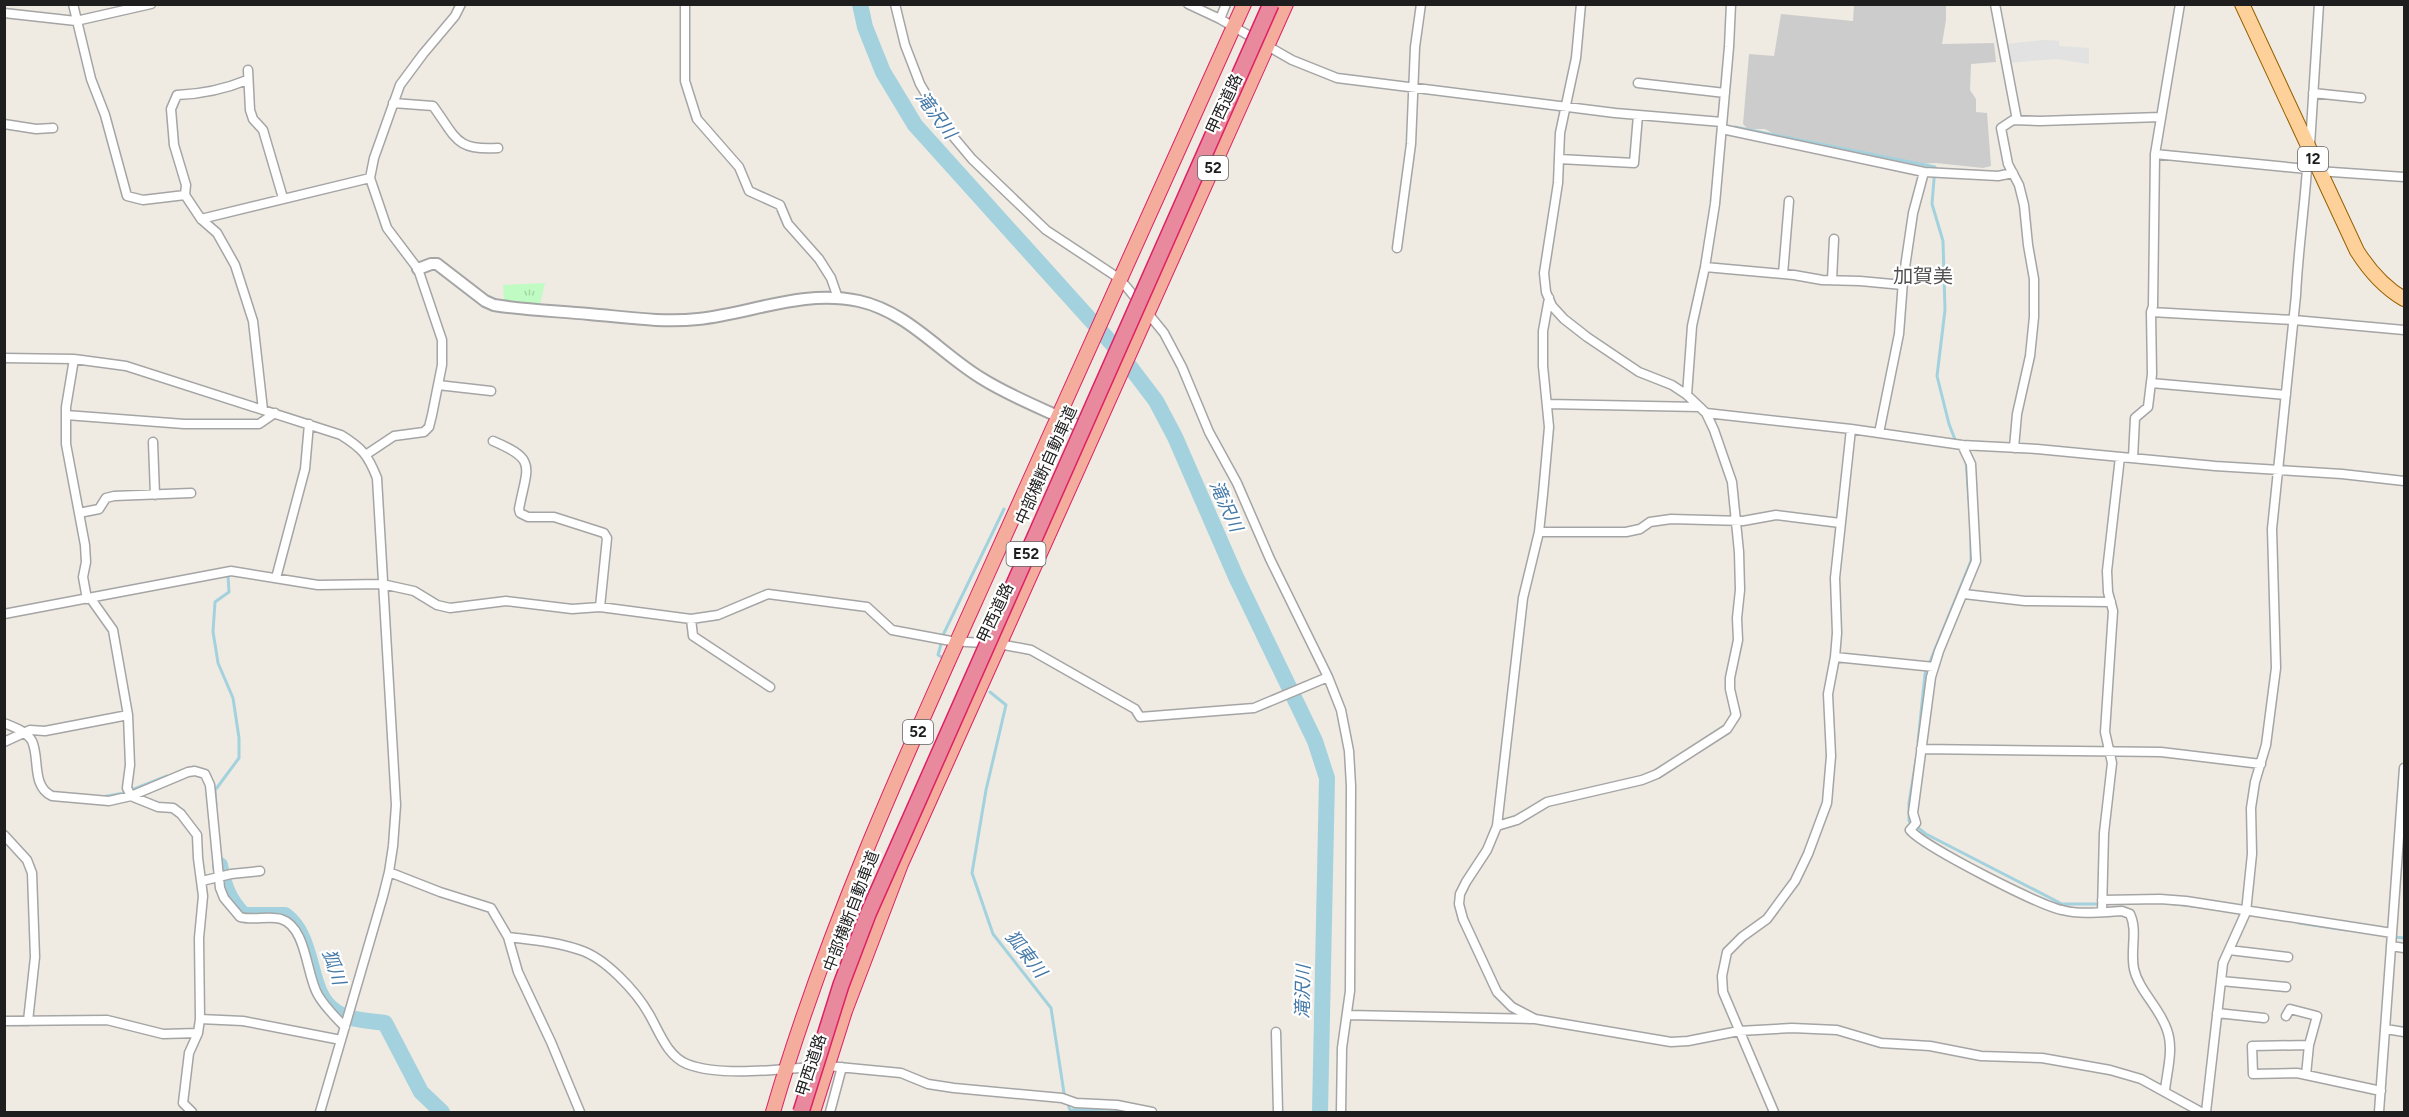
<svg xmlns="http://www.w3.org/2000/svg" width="2409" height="1117" font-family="Figtree,'Noto Sans JP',sans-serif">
<defs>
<pattern id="park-tufts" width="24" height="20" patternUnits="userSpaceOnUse" patternTransform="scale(1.5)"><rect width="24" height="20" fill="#bffbc2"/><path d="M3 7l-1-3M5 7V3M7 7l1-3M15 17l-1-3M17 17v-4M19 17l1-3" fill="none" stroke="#a4d7a6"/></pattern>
</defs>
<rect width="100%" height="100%" fill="#efebe3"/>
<path fill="#ccc" d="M1854 5H1946V20L1942 44 1994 43 1996 62 1971 64 1970 90 1976 99V112L1987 113 1991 166 1983 168 1936 163 1919 164 1776 135 1765 129H1748L1743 124 1749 54 1774 56 1781 14 1853 21Z"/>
<path fill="url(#park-tufts)" d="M545 283 540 304 504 300 503 285Z"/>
<path fill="#e2e2e2" d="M2044 40 2059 41V46L2089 48V64L2056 59 2009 63 2006 44Z"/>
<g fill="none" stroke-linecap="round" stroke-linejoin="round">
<path stroke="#a3d2de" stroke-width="3" d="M1735 127 1935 167 1932 204 1943 241 1945 310 1937 376 1949 424 1956 442
M1966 461 1969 500
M943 658 938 655 944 633 1004 509
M990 692 1006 705 986 790 972 873 993 934 1051 1008 1064 1093 1070 1110 1112 1109 1128 1112
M1918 742 1925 674 1971 561V536
M1916 760 1909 803V821L1926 834 2062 904H2102
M193 767 206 771
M210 776 215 790 216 805
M216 789 239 758V738L233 698 218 663 216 650 213 632 215 602 229 592 228 575
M102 797 124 793 167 776
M2174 904 2201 907
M2299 923 2346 930
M2394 937 2404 938"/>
<path stroke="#a3d2de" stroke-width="16" d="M860 4 865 27 883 72 915 125 1115 347 1156 401 1175 437 1236 577 1315 741 1327 778 1320 1112
M220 865C224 886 229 900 244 915H285C317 939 306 992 335 1011 348 1020 370 1021 385 1023L421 1092 442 1112"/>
<defs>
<path id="minor" d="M73 4 91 79 105 115 127 196 143 200 185 195 201 219 217 233 235 265 253 321 263 410
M685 4V81L697 119 739 167 749 191 780 205 788 224 819 259 831 278 838 298
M895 4 905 45 920 84 946 128 972 159 1046 230 1120 279 1164 333 1182 367 1209 432 1237 483 1270 559 1328 677 1341 710 1349 751 1351 786 1350 991 1342 1048 1341 1112
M1188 4 1220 19 1292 60 1337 78 1615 113 1722 122
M1995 4 2017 120
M4 13 76 21 151 4
M1220 19 1226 4
M248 70 250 110 253 119 263 130 283 198
M1638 83 1725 93
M2313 93 2361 98
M393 103 433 106C456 137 455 151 498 148
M4 124 36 129 53 128
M1722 129 1924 172 1998 176 2013 173
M2310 145 2319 4
M2155 154 2307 169
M1559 159 1634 163 1638 115
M2318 171 2404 177
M185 195 186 185 174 145 171 109 177 95C203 94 223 90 247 80
M201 219 370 178
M1397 248 1411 144 1415 47 1421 4
M1705 267 1794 275 1822 280 1860 281 1903 285
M1783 274 1789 201
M1832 280 1834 239
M1549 298 1543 331V366L1549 427 1543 494 1539 532 1523 598 1497 826 1487 850 1466 882 1460 894 1459 904 1463 919 1497 992 1512 1007 1535 1019 1671 1042 1688 1041 1739 1031 1792 1028 1837 1030 1881 1043 1930 1046 1981 1056 2042 1058 2110 1070 2141 1079 2201 1112
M2151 312 2294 320 2404 330
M4 358 74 359 126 366 341 435C362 448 368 455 377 478L396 805 393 846 389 872 383 896 320 1112
M74 359 66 407V444L85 545 86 562 83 577 87 599
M2151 383 2286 395
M438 385 491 391
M1687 395 1692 326 1705 267 1715 204 1729 47 1731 4
M1547 404 1699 407
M1706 413 1851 429 1962 445 2037 449 2215 466 2342 474 2404 481
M66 415 184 424H259L275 413
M1879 433 1899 334 1903 281 1913 213 1924 172
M493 441C538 460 527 466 519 509L520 513 528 517H554L604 533 607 538 600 607
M153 442 155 495
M1962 445 1971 464 1976 561 1939 651 1931 677 1913 813 1916 823 1910 830C1923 846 2040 906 2062 910 2081 915 2103 912 2122 911L2130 914C2138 931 2130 950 2134 969 2139 991 2160 1008 2167 1030 2174 1049 2167 1071 2165 1090
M2014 448 2017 414 2030 356 2034 317V279L2028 245 2024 205 2019 185 2008 164 2001 128 2013 120 2040 121 2161 117
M367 454 394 436 424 432 429 427 432 415 442 365V340L418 269 387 228 370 178 374 158 400 85 423 54 455 16 461 4
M2133 458 2135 418 2148 407 2152 374 2151 312 2153 306 2155 154 2180 4
M79 513 99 509 106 498 114 496 191 493
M1539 532H1626L1640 529 1650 522 1671 519 1743 521 1776 515 1840 523
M276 578 305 469 309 424
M1964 594 2025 601 2111 602
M91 599 113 630 128 715 130 765 127 788 131 796 138 799 158 807 173 808 181 814 197 835 198 858 203 896 199 938 200 1019 198 1033 189 1053 183 1103 192 1112
M4 614 231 571 318 585 382 584 414 591 437 605 450 608 506 601 572 609 600 607 691 619 718 615 768 594 867 607 892 630 951 641 999 644 1031 650 1135 709 1140 717 1254 708 1328 677
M691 619 693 636 770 687
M1835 657 1934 667
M4 723C14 727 26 731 32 741 40 758 31 786 52 796L109 801 131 796 188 772 195 771 205 774 210 785 220 888 224 898 240 917C254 921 268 915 281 919 307 927 306 975 318 995 325 1007 335 1017 345 1027
M4 742 30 730 45 731 128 715
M1921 749 2161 752 2261 764
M1497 826 1517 820 1547 802 1642 780 1657 774 1727 729 1736 715 1730 689V678L1738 640 1737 618 1740 590 1739 552 1732 482 1714 430 1706 413 1687 395 1672 385 1639 372 1587 337 1564 319 1552 306 1546 292 1544 273 1558 183 1560 133 1576 58 1581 4
M4 835 27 860 32 873 35 957 28 1021
M389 872 440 892 491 908 508 937 518 972 551 1042 580 1112
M202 881 231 874 260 871
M2102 900 2160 899 2186 901 2392 933
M2102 912 2104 833 2112 763 2105 732 2113 611 2108 592 2107 571 2120 457
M508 937C532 940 557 942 580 950 605 958 636 991 649 1014 659 1031 667 1056 687 1064 722 1078 789 1068 828 1066L901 1073 928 1084 954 1088 1062 1098 1076 1103 1117 1105 1152 1112
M2391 946 2404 948
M2229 950 2288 957
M2221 981 2286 987
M2217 1013 2264 1018
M1347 1015 1532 1019
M2286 1016 2290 1009 2317 1016 2309 1045 2306 1075
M200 1019 243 1021 341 1040
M4 1021 107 1020 163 1034 198 1033
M2386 1029 2404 1032
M1276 1032 1278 1112
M2309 1045 2252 1046 2253 1074 2297 1073 2381 1091
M830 1112 842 1067
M1774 1112 1723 992 1722 976 1727 952 1742 937 1767 919 1795 881 1808 854 1827 803 1831 756 1828 694 1835 657 1837 633 1835 578 1851 429
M2206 1112 2223 963 2246 912 2252 854 2251 808 2255 782 2266 745 2276 668 2272 529 2296 295C2298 253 2304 211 2307 169L2313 160
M2379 1112 2404 768"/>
<path id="tertiary" d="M418 269 431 264H437L485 301 494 305C525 310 558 311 589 314 625 317 662 323 698 319 753 313 803 289 859 301 908 312 940 353 981 378 1014 399 1052 412 1087 430"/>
<path id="primary" d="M2242 4 2357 251C2369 270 2385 288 2404 299"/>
<path id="trunk" d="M773 1112C826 930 905 757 983 584 1070 391 1158 198 1244 4
M813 1112 845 1011 901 864 1286 4"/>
</defs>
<use href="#minor" stroke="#a5a5a5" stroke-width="11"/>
<use href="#tertiary" stroke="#a5a5a5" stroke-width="14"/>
<use href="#primary" stroke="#976100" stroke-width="16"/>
<use href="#trunk" stroke="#de2066" stroke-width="16"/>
<use href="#minor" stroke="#fff" stroke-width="8"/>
<use href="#tertiary" stroke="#fff" stroke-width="10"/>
<use href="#primary" stroke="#fed09a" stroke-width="14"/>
<use href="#trunk" stroke="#f4ac9c" stroke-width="14"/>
<defs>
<path id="motorway-bridge" d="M801 1112 841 985 868 914 1271 4"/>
</defs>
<use href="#motorway-bridge" stroke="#de2066" stroke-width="18" stroke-linecap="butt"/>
<use href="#motorway-bridge" stroke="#e9899d" stroke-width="15"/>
</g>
<g text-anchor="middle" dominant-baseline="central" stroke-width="4.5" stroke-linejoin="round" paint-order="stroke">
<g fill="#fff" stroke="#626262" stroke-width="1.5">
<rect x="2298" y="147" width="30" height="24" rx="4.5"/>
<rect x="1198" y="156" width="30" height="24" rx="4.5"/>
<rect x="1006.5" y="542" width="39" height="24" rx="4.5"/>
<rect x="903" y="720" width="30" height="24" rx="4.5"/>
</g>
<g font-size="15" font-weight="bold" fill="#1e1e1e">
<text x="2313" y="159">12</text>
<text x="1213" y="168">52</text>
<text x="1026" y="554">E52</text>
<text x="918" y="732">52</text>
</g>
<g font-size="16" fill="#1e1e1e" stroke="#fff">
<text transform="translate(1224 104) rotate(-65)">甲西道路</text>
<text transform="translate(1046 465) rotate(-66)">中部横断自動車道</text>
<text transform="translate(995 613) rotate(-65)">甲西道路</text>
<text transform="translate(851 911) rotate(-69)">中部横断自動車道</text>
<text transform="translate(811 1065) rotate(-72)">甲西道路</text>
</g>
<g font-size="18" font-style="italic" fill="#4579a8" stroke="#fff">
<text transform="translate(936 115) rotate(53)">滝沢川</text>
<text transform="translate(1226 506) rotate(65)">滝沢川</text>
<text transform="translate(1026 954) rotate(52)">狐東川</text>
<text transform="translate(334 967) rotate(71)">狐川</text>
<text transform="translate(1303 992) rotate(-89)">滝沢川</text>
</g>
<g font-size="20" fill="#515151" stroke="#fff">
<text x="1923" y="276">加賀美</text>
</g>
</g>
<rect width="2409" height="1117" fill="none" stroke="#1e1e1e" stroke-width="12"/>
</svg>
